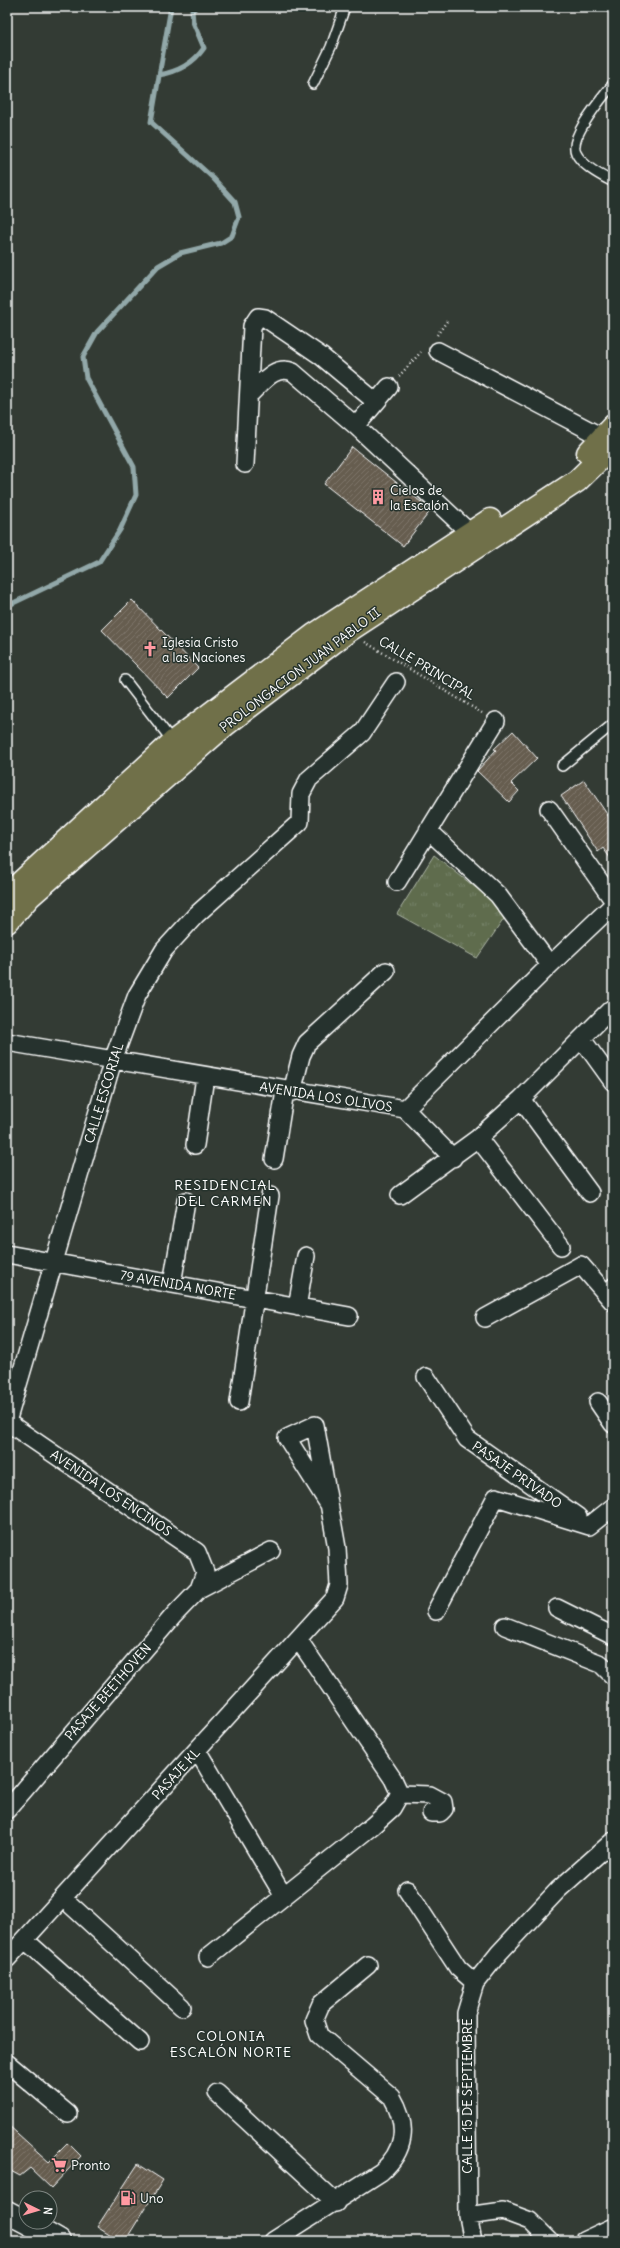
<svg xmlns="http://www.w3.org/2000/svg" width="620" height="2248" font-family="Delius,sans-serif">
<defs>
<pattern id="park-tufts" width="24" height="20" patternUnits="userSpaceOnUse"><rect width="24" height="20" fill="#5e6c4d"/><path d="M3 7l-1-3M5 7V3M7 7l1-3M15 17l-1-3M17 17v-4M19 17l1-3" fill="none" stroke="#768268"/></pattern>
<pattern id="building-hatch" width="6" height="6" patternUnits="userSpaceOnUse"><rect width="6" height="6" fill="#665d50"/><path d="M-1 1l2-2M0 6l6-6M5 7l2-2" fill="none" stroke="#7d756a"/></pattern>
</defs>
<rect width="100%" height="100%" fill="#333b34"/>
<filter id="ink" filterUnits="userSpaceOnUse"><feTurbulence type="fractalNoise" baseFrequency=".025" numOctaves="2"/><feDisplacementMap in="SourceGraphic" scale="8" xChannelSelector="R" yChannelSelector="G"/><feConvolveMatrix kernelMatrix="1 2 1 2 8 2 1 2 1" color-interpolation-filters="sRGB"/></filter>
<g filter="url(#ink)">
<path fill="url(#park-tufts)" stroke="#aeb6a6" d="M434 855 508 913 477 958 397 914Z"/>
<g fill="none" stroke-linecap="round" stroke-linejoin="round">
<path stroke="#92a8a9" stroke-width="5" d="M159 75C177 72 193 64 204 48L193 22 192 10 197 7
M7 606 99 562 120 530 136 495 134 467 86 378 83 357 97 332 158 266 180 253 221 243 232 236 239 217 235 202 213 178 151 122 171 7"/>
</g>
<path fill="url(#building-hatch)" stroke="#fff" d="M352 447 431 510 403 546 324 484Z
M132 600 198 668 168 698 102 630Z
M513 731 537 758 511 783 519 791 509 802 477 771 496 750 494 749Z
M584 780 613 823V862L603 848 598 852 561 796Z
M7 2124 49 2162 68 2143 81 2156 51 2188 30 2168 20 2176 7 2169Z
M138 2164 163 2180 125 2241H119L97 2227Z"/>
<g fill="none" stroke-linecap="round" stroke-linejoin="round">
<defs>
<path id="lane" d="M313 84 331 47 345 7
M613 84C603 97 568 137 576 153 582 166 602 176 613 182
M125 680 173 742
M562 766 613 724
M604 1291 613 1282"/>
<path id="street" d="M438 351 604 438
M250 394C262 383 275 364 293 372L356 426 470 533
M356 426 389 387
M245 464 252 326 258 317 265 318 321 356 376 402
M549 809 613 900
M428 830 498 895 550 965
M397 882 496 721
M582 1039 613 1082
M7 1042 405 1109
M292 1092 301 1056 307 1043 386 971
M521 1099 590 1193
M405 1109 550 965 613 905
M405 1109 453 1158
M478 1138 561 1246
M195 1145 205 1077
M274 1159 285 1091
M400 1195 478 1138 521 1099 611 1009
M7 1254 349 1316
M172 1284 186 1201
M297 1307 306 1256
M485 1318 581 1265 613 1302
M426 1377 467 1439 578 1517
M239 1402 270 1196
M598 1402 613 1424
M7 1422 113 1060 137 995 164 950 196 915 300 822 301 794 309 779 362 733 396 682
M7 1422 197 1552 205 1572 199 1589 174 1615 7 1810
M589 1526 613 1507
M199 1589 271 1551
M557 1608 613 1636
M436 1611 496 1497 589 1526
M505 1626 601 1664 613 1676
M298 1639 393 1779 400 1794
M197 1750 283 1895
M400 1794 430 1795 443 1802 444 1809 440 1813H431
M407 1890 458 1968 475 1983
M63 1898 182 2007
M25 1940 140 2042
M208 1957 372 1826 392 1808 400 1794
M7 1959 335 1598 339 1585 337 1548 315 1425 287 1438 328 1503
M7 2063 68 2114
M217 2093 336 2203
M468 2216 503 2211 530 2221 550 2241
M273 2241 381 2172C405 2151 409 2126 392 2097L319 2035 314 2020 321 2004 368 1965
M473 2241 468 2216 466 2025V2013L475 1983 499 1953 558 1890 613 1841
M583 2241 613 2227"/>
<path id="secondary" d="M7 2212 26 2222
M26 2222 59 2241"/>
<path id="primary" d="M588 453 613 426
M7 895 173 742 314 635 490 520
M7 922 30 896 225 725 348 631 577 481 613 446"/>
</defs>
<use href="#lane" stroke="#fff" stroke-width="12"/>
<use href="#street" stroke="#fff" stroke-width="20"/>
<use href="#secondary" stroke="#fff" stroke-width="25"/>
<use href="#primary" stroke="#fff" stroke-width="25"/>
<path stroke="#fff" stroke-width="2.5" stroke-dasharray="1 3" stroke-linecap="butt" d="M437 335 447 321
M399 376 421 352
M365 642 482 713"/>
<use href="#lane" stroke="#26332d" stroke-width="9"/>
<use href="#street" stroke="#26332d" stroke-width="17"/>
<use href="#secondary" stroke="#26332d" stroke-width="22"/>
<use href="#primary" stroke="#70704a" stroke-width="22"/>
</g>
</g>
<defs>
<symbol id="building-bare" viewBox="-9 -9 18 18"><path d="M-4-6H4V6H1V3H-1V6H-4ZM-2.5-4.3h1.7v1.8h-1.7ZM.8-4.3h1.7v1.8H.8ZM-2.5-1h1.7V.8h-1.7ZM.8-1h1.7V.8H.8Z" fill="#ff9aa2" stroke="#26332d" stroke-width="2.5" paint-order="stroke"/></symbol>
<symbol id="church-bare" viewBox="-9 -9 18 18"><path d="M-1.2-6h2.4v3.5h3.3v2.4h-3.3V6h-2.4V-.1h-3.3v-2.4h3.3Z" fill="#ff9aa2" stroke="#26332d" stroke-width="2.5" paint-order="stroke"/></symbol>
<symbol id="supermarket-bare" viewBox="-9 -9 18 18"><path d="M-6-5.5h2.5l.6 2H6L4.5 2H-2.5L-4.4-4H-6ZM-1.5 3.2a1.3 1.3 0 1 0 .1 0ZM3 3.2a1.3 1.3 0 1 0 .1 0Z" fill="#ff9aa2" stroke="#26332d" stroke-width="2.5" paint-order="stroke"/></symbol>
<symbol id="fuel-bare" viewBox="-9 -9 18 18"><path d="M-5.5-6h7V0h2V4h1.3V-2.5L3-4.5l.8-.8L6-3V5H2.5V1h-1V6h-7ZM-4.2-4.7v3.2H.2V-4.7Z" fill="#ff9aa2" stroke="#26332d" stroke-width="2.5" paint-order="stroke"/></symbol>
</defs>
<g fill-rule="evenodd">
<use href="#building-bare" x="367" y="486" width="22" height="22"/>
<use href="#church-bare" x="139" y="638" width="22" height="22"/>
<use href="#supermarket-bare" x="48" y="2154" width="22" height="22"/>
<use href="#fuel-bare" x="117" y="2187" width="22" height="22"/>
</g>
<g text-anchor="middle" dominant-baseline="central" stroke-width="3" stroke-linejoin="round" paint-order="stroke">
<g font-size="13" fill="#fff" stroke="#26332d" text-anchor="start">
<text x="390" y="490">Cielos de<tspan x="390" dy="15">la Escalón</tspan></text>
<text x="162" y="642">Iglesia Cristo<tspan x="162" dy="15">a las Naciones</tspan></text>
<text x="71" y="2165">Pronto</text>
<text x="140" y="2198">Uno</text>
</g>
<g font-size="13" fill="#fff" stroke="#26332d">
<text transform="translate(427 668) rotate(31)">CALLE PRINCIPAL</text>
<text transform="translate(300 670) rotate(-37)">PROLONGACION JUAN PABLO II</text>
<text transform="translate(104 1093) rotate(-73)">CALLE ESCORIAL</text>
<text transform="translate(326 1097) rotate(9)">AVENIDA LOS OLIVOS</text>
<text transform="translate(178 1285) rotate(10)">79 AVENIDA NORTE</text>
<text transform="translate(517 1475) rotate(35)">PASAJE PRIVADO</text>
<text transform="translate(111 1493) rotate(34)">AVENIDA LOS ENCINOS</text>
<text transform="translate(108 1692) rotate(-49)">PASAJE BEETHOVEN</text>
<text transform="translate(176 1774) rotate(-48)">PASAJE KL</text>
<text transform="translate(467 2096) rotate(-90)">CALLE 15 DE SEPTIEMBRE</text>
</g>
<g font-size="14" letter-spacing="1" fill="#fff" stroke="#26332d">
<text x="225" y="1185">RESIDENCIAL<tspan x="225" dy="16">DEL CARMEN</tspan></text>
<text x="231" y="2036">COLONIA<tspan x="231" dy="16">ESCALÓN NORTE</tspan></text>
</g>
</g>
<rect width="620" height="2248" fill="none" stroke="#26332d" stroke-width="24"/>
<rect x="12" y="12" width="596" height="2224" fill="none" stroke="#fff" stroke-width="1.5" filter="url(#ink)"/>
<g transform="translate(38 2210) rotate(95)"><circle r="19" fill="#26332d" stroke="#7d8581"/>
<path d="M0-3L7 15L0 10L-7 15Z" fill="#ff9aa2"/>
<text y="-6" font-size="11" font-weight="bold" text-anchor="middle" fill="#ffffff">N</text>
</g>
</svg>
